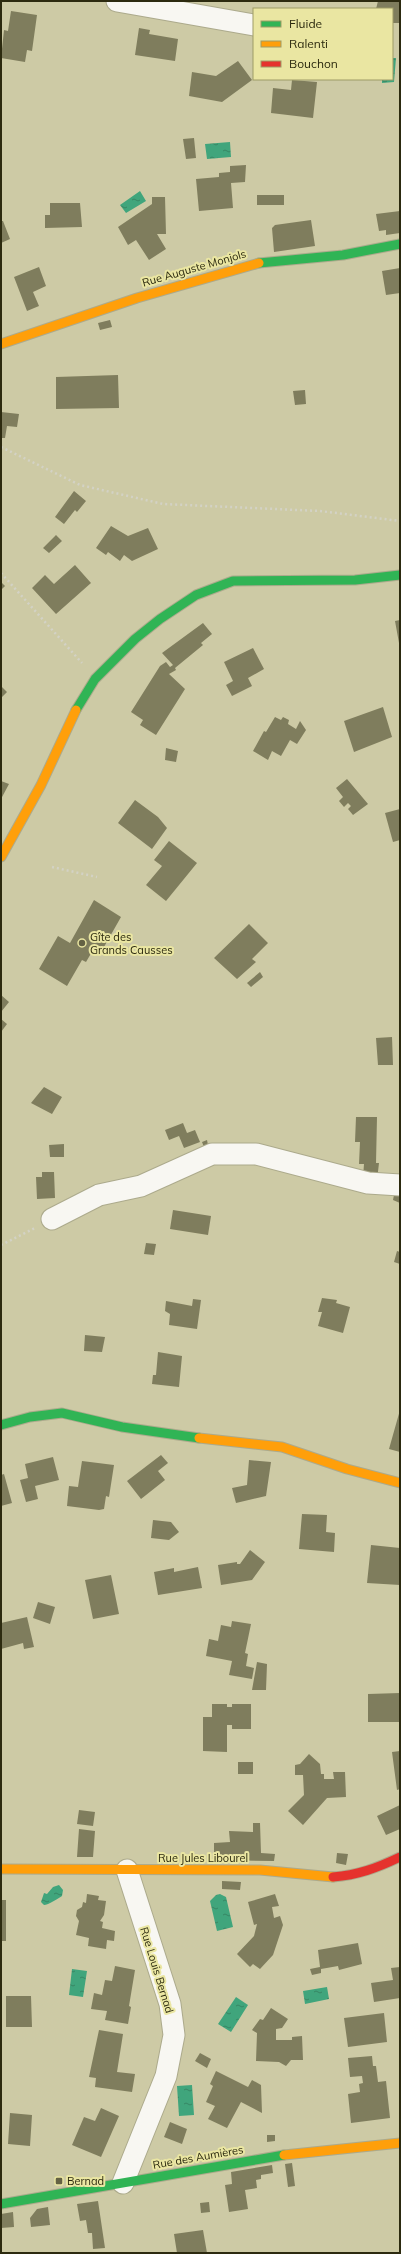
<svg xmlns="http://www.w3.org/2000/svg" width="401" height="2254" font-family="Mulish,sans-serif">
<defs>
<pattern id="water-ripples" width="26" height="14" patternUnits="userSpaceOnUse"><rect width="26" height="14" fill="#40a57c"/><path d="M2 4q2-2 4 0t4 0M15 11q2-2 4 0t4 0" fill="none" stroke="#368764"/></pattern>
</defs>
<rect width="100%" height="100%" fill="#cdcaa5"/>
<path fill="url(#water-ripples)" d="M392 58H396L394 82 382 83V79H392Z
M230 142 231 157 207 159 205 144Z
M140 191 146 201 126 213 120 205Z
M59 1885 63 1890 62 1896C59 1898 48 1905 44 1905L41 1902 44 1893 47 1894 53 1887Z
M220 1894 226 1897 233 1927 217 1931 210 1901 216 1895Z
M72 1969 87 1971 83 1997 69 1995Z
M327 1987 329 1999 305 2004 303 1991Z
M236 1997 248 2005 231 2032 218 2024Z
M192 2085 194 2115 179 2116 177 2086Z"/>
<path fill="#7f7d5d" d="M378 1H400V23H392V9H376Z
M11 11 37 15 32 51 27 50 25 62 1 58 4 30 8 31Z
M139 28 150 30 149 34 178 39 175 61 135 55Z
M238 61 252 80 222 102 189 96 192 72 216 76Z
M292 80 317 82 313 118 271 113 273 88 291 90Z
M194 138 196 158 186 159 183 139Z
M246 165 245 182 231 183 233 208 199 211 196 179 219 177V173L230 172V166Z
M257 195H284V205H257Z
M152 197H165L166 234H157L166 249 149 260 136 240 128 245 118 227 152 204Z
M50 203H80L82 227 45 228V215H50Z
M400 211V233L386 235V230L379 231 376 214Z
M311 220 315 246 274 252 272 228 275 225Z
M1 221H3L10 239 1 243Z
M39 267 46 286 33 292 39 306 27 311 14 277Z
M400 268V293L386 295 382 271Z
M110 320 112 327 100 330 98 323Z
M118 375 119 408 56 409V377Z
M305 390 306 404 295 405 293 391Z
M1 412 19 414 17 427 7 426 5 438H1Z
M74 491 86 501 77 512 75 510 64 524 55 517Z
M111 526 128 536 148 528 158 549 132 561 124 555 120 561 108 552 106 555 96 548Z
M56 535 62 541 49 553 43 548Z
M75 565 91 583 56 614 32 588 45 575 54 584Z
M1 582 5 586 1 590Z
M400 620V643H399L395 621Z
M203 623 212 634 201 643 203 645 175 668 176 670 169 674 185 689 156 735 140 725 143 720 131 712 160 666 166 662 170 667 173 665 162 653Z
M253 648 264 669 248 678 252 686 232 696 226 685 233 681 224 662Z
M1 686 7 692 1 698Z
M383 707 392 737 354 752 344 721Z
M275 717 281 720 283 717 289 720 288 724 296 729 300 721 306 730 297 744 290 740 281 756 272 751 268 760 253 751 264 731 266 732Z
M166 748 178 751 176 762 165 760Z
M347 779 368 804 353 815 348 809 351 806 348 803 344 807 339 801 343 797 336 788Z
M1 781 9 784 1 799Z
M135 800 158 817 167 828 152 849 118 823Z
M400 809V840L393 842 385 813Z
M169 841 197 863 166 901 146 885 162 866 154 860Z
M94 900 121 917 100 954 93 950 86 962 82 960 67 986 39 969 58 936 70 943Z
M249 924 268 943 252 959 256 962 237 979 214 958Z
M260 972 263 977 251 987 247 983Z
M1 995 9 1002 1 1012Z
M1 1019 7 1024 1 1032Z
M392 1037 393 1065H378L376 1038Z
M44 1087 62 1097 52 1114 31 1103Z
M356 1117H377L376 1163H379L377 1180 363 1177 364 1164H359L360 1142H355Z
M183 1123 187 1133 195 1130 200 1142 184 1148 179 1136 169 1140 165 1130Z
M207 1140 208 1145 204 1147 202 1142Z
M64 1144V1157H50L49 1145Z
M42 1172H54L55 1198 37 1199 36 1177H42Z
M395 1190 400 1191V1203L393 1200Z
M173 1210 211 1216 208 1235 170 1229Z
M146 1243 156 1244 154 1255 144 1254Z
M397 1251 400 1252V1264L394 1262Z
M322 1298 337 1300 336 1303 350 1307 343 1333 318 1326 322 1312H318Z
M193 1299 201 1300 197 1329 169 1325 170 1314 165 1311 166 1301 192 1306Z
M85 1335 105 1337 102 1352 84 1351Z
M158 1352 182 1356 179 1387 152 1384 153 1375H156Z
M400 1410V1452L389 1449Z
M161 1455 168 1463 158 1471 165 1480 141 1499 127 1481Z
M53 1457 59 1480 35 1486 38 1499 26 1502 20 1480 28 1478 25 1464Z
M249 1460 271 1462 266 1496 236 1503 232 1488 247 1485Z
M82 1461 114 1465 109 1497 106 1496 104 1509 99 1510 67 1506 69 1486 78 1487Z
M4 1474 12 1503 1 1506V1475Z
M302 1514 327 1515 326 1532 335 1533 334 1552 299 1549Z
M153 1520 171 1522 179 1532 169 1540 151 1538Z
M371 1545 400 1548V1585L367 1583Z
M250 1550 265 1562 252 1580 221 1585 218 1565 237 1562V1564H240Z
M198 1567 202 1588 158 1595 154 1572 174 1568V1572Z
M111 1575 119 1614 93 1619 85 1580Z
M38 1602 55 1607 50 1624 33 1618Z
M27 1617 34 1647 24 1649 23 1643 1 1649V1623Z
M232 1621 251 1624 245 1653 248 1654 246 1666 254 1668 252 1679 229 1675 232 1661 206 1656 209 1639 218 1641 221 1625 231 1627Z
M257 1662 267 1664 266 1690H252Z
M400 1693V1722H368V1694Z
M212 1704H227V1707H232V1704H251V1729H232V1725H227V1752L203 1751V1717H212Z
M400 1751V1789L397 1790 392 1752Z
M309 1754 320 1764 321 1774H324V1779H334L333 1772H345L346 1797 327 1798 303 1825 288 1811 304 1795 303 1775H295V1765L300 1764Z
M238 1762H253V1774H238Z
M400 1805V1829L386 1835 377 1816Z
M79 1810 95 1812 93 1826 77 1824Z
M253 1823H260L261 1853 275 1854 274 1861 214 1860V1843L230 1842 229 1831 253 1832Z
M79 1829 95 1831 93 1857H77Z
M337 1853 348 1854 346 1865 336 1863Z
M222 1881 241 1882 240 1890 222 1889Z
M87 1894 99 1896 98 1900 106 1901 104 1915 100 1921 103 1922 102 1928 115 1931 114 1941 107 1940 106 1949 88 1946 89 1938 76 1935 79 1921 76 1916 77 1910 82 1907 83 1902 86 1903Z
M275 1894 279 1906 272 1907 274 1918 280 1916 283 1925 273 1955 260 1969 253 1964 250 1967 237 1954 254 1936 257 1924 254 1925 248 1902Z
M1 1900H6V1941H1Z
M358 1943 362 1964 339 1970 338 1966 321 1969V1973L312 1975 310 1969 320 1967 318 1950Z
M115 1966 135 1970 129 2006 131 2007 128 2024 105 2020 107 2011 91 2009 94 1993 102 1995 105 1980 112 1981Z
M400 1967V1998L374 2002 371 1983 393 1980 391 1968Z
M6 1996H31L32 2027H6Z
M271 2008 288 2019 282 2028 276 2029V2040H292V2037L302 2036 303 2060H291L286 2066 279 2062 256 2061 257 2033 252 2030 260 2019 263 2020Z
M384 2013 387 2042 348 2047 344 2018Z
M99 2030 123 2034 117 2072 135 2074 132 2092 95 2087 96 2078 89 2077Z
M200 2053 211 2059 207 2068 195 2061Z
M372 2056 373 2066H376L378 2082 386 2081 390 2118 351 2123 348 2094 360 2092 359 2084 363 2083 362 2076 350 2077 348 2058Z
M216 2071 248 2087 252 2080 261 2085 262 2113 241 2102 227 2128 208 2119 215 2106 206 2102 213 2086 210 2084Z
M101 2108 119 2116 101 2157 72 2145 84 2117 95 2121Z
M10 2113 32 2115 30 2146 8 2144Z
M170 2122 187 2129 182 2144 164 2137Z
M267 2135H275V2141L267 2142Z
M292 2163 295 2186 288 2187 285 2164Z
M272 2165 273 2173 261 2175V2179L256 2180 257 2188 245 2190 248 2209 229 2212 225 2185 232 2184 231 2172Z
M98 2201 105 2248 93 2249 92 2233H88L86 2220 80 2221 77 2204Z
M209 2202 210 2212 201 2213 200 2203Z
M48 2207 50 2225 31 2227 30 2218 37 2209Z
M13 2212 14 2227 1 2228V2214Z
M203 2230 207 2253H177L174 2234Z"/>
<g fill="none" stroke-linecap="round" stroke-linejoin="round">
<defs>
<path id="street" d="M117 1 254 25
M52 1219 99 1195 141 1186 212 1154H256L368 1183 400 1185
M123 2183 166 2076 174 2035 170 2004 127 1870"/>
<path id="fast" d="M259 263 343 255 400 244
M76 710 95 679 135 639 160 619 196 595 233 581 355 580 400 575
M1 1425 30 1417 62 1413 122 1427 199 1438
M1 2204 284 2155"/>
<path id="slow" d="M1 344 137 298 259 263
M1 857 41 785 76 710
M199 1438 282 1447 347 1469 400 1483
M1 1869 260 1870 333 1877
M284 2155 400 2143"/>
<path id="jam" d="M333 1877C358 1875 377 1868 400 1857"/>
</defs>
<use href="#street" stroke="#acaa8c" stroke-width="23"/>
<use href="#fast" stroke="#acaa8c" stroke-width="11"/>
<use href="#slow" stroke="#acaa8c" stroke-width="11"/>
<use href="#jam" stroke="#acaa8c" stroke-width="11"/>
<path stroke="#d3d2c5" stroke-width="2.5" stroke-dasharray="2 3" stroke-linecap="butt" d="M1 447 80 485 163 504 320 511 400 521
M1 573 82 663
M52 867 97 877
M1 1245 35 1228"/>
<use href="#street" stroke="#f8f7f2" stroke-width="21"/>
<use href="#fast" stroke="#30b455" stroke-width="9"/>
<use href="#slow" stroke="#ff9f0a" stroke-width="9"/>
<use href="#jam" stroke="#e5322d" stroke-width="9"/>
</g>
<g fill="#646244" stroke="#eae6a2" stroke-width="1.5">
<circle cx="82" cy="943" r="4"/>
<rect x="55" y="2177" width="8" height="8" rx="2"/>
</g>
<g text-anchor="middle" dominant-baseline="central" stroke-width="4" stroke-linejoin="round" paint-order="stroke">
<g font-size="11" fill="#2c2a0f" stroke="#eae6a2">
<text transform="translate(194 268) rotate(-16)">Rue Auguste Monjols</text>
<text x="203" y="1858">Rue Jules Libourel</text>
<text transform="translate(157 1970) rotate(73)">Rue Louis Bernad</text>
<text transform="translate(198 2157) rotate(-10)">Rue des Aumières</text>
</g>
<g font-size="11" fill="#2c2a0f" stroke="#eae6a2" text-anchor="start">
<text x="90" y="937">Gîte des<tspan x="90" dy="13">Grands Causses</tspan></text>
<text x="67" y="2181">Bernad</text>
</g>
</g>
<rect width="401" height="2254" fill="none" stroke="#2c2a0f" stroke-width="4"/>
<rect x="253" y="8" width="140" height="72" fill="#eae6a2" stroke="#9e9b67"/>
<rect x="261" y="21" width="20" height="6" fill="#30b455" stroke="#9e9b67"/>
<text x="289" y="28" font-size="12" fill="#2c2a0f">Fluide</text>
<rect x="261" y="41" width="20" height="6" fill="#ff9f0a" stroke="#9e9b67"/>
<text x="289" y="48" font-size="12" fill="#2c2a0f">Ralenti</text>
<rect x="261" y="61" width="20" height="6" fill="#e5322d" stroke="#9e9b67"/>
<text x="289" y="68" font-size="12" fill="#2c2a0f">Bouchon</text>
</svg>
